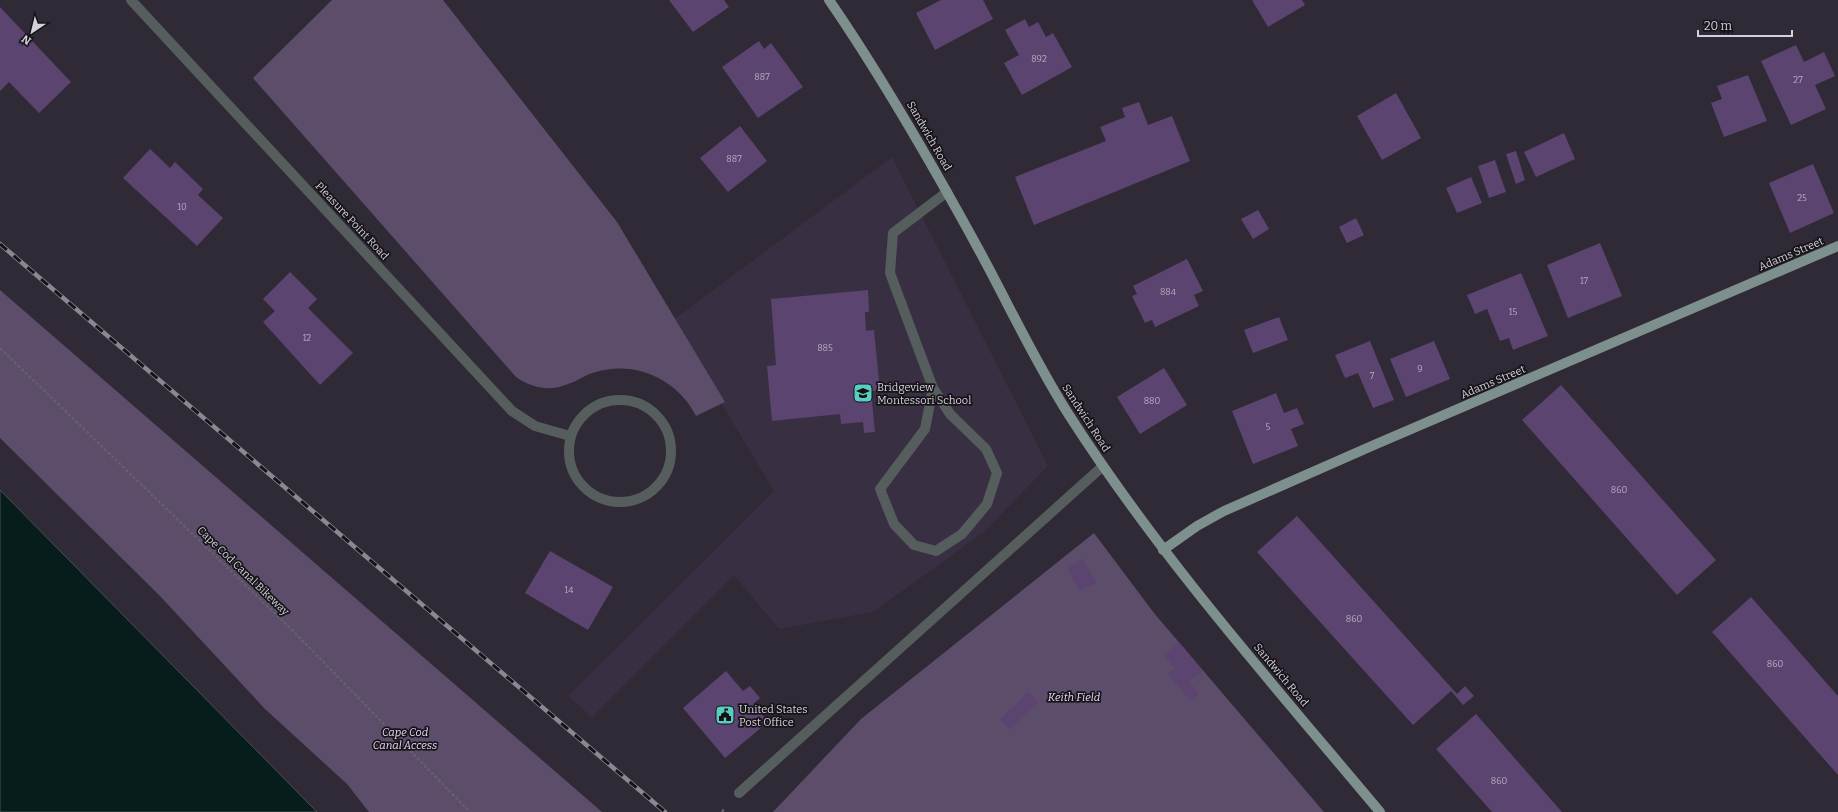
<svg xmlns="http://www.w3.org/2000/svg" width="1838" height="812" font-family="Bitter,serif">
<rect width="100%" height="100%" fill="#302936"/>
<path fill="#392f42" d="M892 157 1048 466 984 532 873 612 779 629 734 575 592 717 568 696 774 491 672 321Z"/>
<path fill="#5c4d6a" d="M332 0H443L617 222 725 402 696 416C678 379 634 360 596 372 586 374 578 381 568 384 550 392 532 388 516 377L253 78Z
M0 290 602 812H369L347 784 265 709 159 595 0 438Z
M1094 533 1154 613 1324 812H773L861 719Z"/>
<path fill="#061d1b" stroke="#445254" d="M0 490 317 812H0Z"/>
<path fill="#5b446f" d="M669 0H724L729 7 693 32Z
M941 0H983L993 19 935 50 916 13Z
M1252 0H1302L1305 5 1268 27Z
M0 7 71 82 39 113 9 82 0 91Z
M1025 19 1029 27 1038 22 1046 37 1053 33 1072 67 1022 95 1004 63 1019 55 1005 30Z
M759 41 764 49 771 43 803 87 758 118 722 67Z
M1796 45 1804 62 1824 52 1835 76 1815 85 1826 109 1791 125 1761 61Z
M1748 75 1767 121 1724 137 1711 103 1722 99 1717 86Z
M1396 93 1421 138 1382 160 1357 116Z
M1139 102 1148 125 1172 116 1190 161 1034 225 1015 177 1106 141 1100 127 1125 117 1122 108Z
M740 126 767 161 728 192 700 158Z
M1564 133 1575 159 1536 177 1524 152Z
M150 149 170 168 175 162 203 189 198 195 223 218 197 246 123 178Z
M1516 151 1525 180 1516 184 1506 154Z
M1495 160 1506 192 1489 198 1478 166Z
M1813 164 1834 213 1790 233 1769 183Z
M1471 177 1482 203 1457 213 1446 188Z
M1258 210 1269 229 1253 239 1241 219Z
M1356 218 1364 235 1347 243 1339 227Z
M1600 243 1622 296 1568 318 1547 265Z
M1187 259 1203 291 1194 295 1199 306 1155 327 1152 320 1145 323 1132 296 1137 294 1133 286Z
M290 272 317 299 308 308 353 353 320 385 263 322 275 311 263 299Z
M1521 273 1548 336 1513 350 1509 338 1500 341 1487 309 1475 314 1467 295Z
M868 290 869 312H865L866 331 874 330 880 391H871L875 432 864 433 863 422 841 424 840 414 772 421 767 366 776 365 771 299Z
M1279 317 1288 340 1253 353 1244 330Z
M1370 341 1394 400 1373 408 1358 373 1345 378 1335 355Z
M1434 341 1450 379 1406 397 1390 359Z
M1164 368 1187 405 1140 434 1117 397Z
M1561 385 1716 560 1677 595 1522 420Z
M1276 393 1284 413 1297 408 1304 424 1291 429 1298 446 1253 464 1232 411Z
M1297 516 1457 694 1465 686 1474 696 1463 705 1451 691 1413 725 1257 552Z
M550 551 613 587 588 630 525 593Z
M1083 559 1096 583 1080 591 1067 568Z
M1751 597 1838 696V775L1712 632Z
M1179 642 1203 671 1189 682 1199 694 1191 701 1168 674 1175 668 1164 655Z
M726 671 743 691 750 686 760 698 753 704 768 722 725 758 683 708Z
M1029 692 1038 703 1009 729 1000 719Z
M1476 714 1562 812H1492L1436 749Z"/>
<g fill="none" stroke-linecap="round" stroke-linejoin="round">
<path stroke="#655f6b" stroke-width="2.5" stroke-dasharray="3 2" stroke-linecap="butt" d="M0 348 294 632 470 812
M722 812 725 808"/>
<path stroke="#555e5d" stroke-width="10" d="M131 0 512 411 535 426 570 436
M933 388 950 414 986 449 997 473 987 504 962 534 936 551 914 545 894 524 880 489 925 429 933 388 890 273 893 233 947 192
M569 451a51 51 0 1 1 102 0a51 51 0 1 1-102 0Z
M739 793 1103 466"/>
<path stroke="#7d908d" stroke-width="10" d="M829 0C884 80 932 164 979 250 1009 305 1035 362 1069 415 1160 557 1272 683 1380 812
M1163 550 1197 526 1224 511 1374 445 1838 246"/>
<defs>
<path id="rail" d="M0 244 665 812"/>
</defs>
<use href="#rail" stroke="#8d8792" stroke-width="4.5"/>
<use href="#rail" stroke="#161319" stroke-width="3" stroke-dasharray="9" stroke-linecap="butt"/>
</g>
<defs>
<symbol id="school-square" viewBox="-11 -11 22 22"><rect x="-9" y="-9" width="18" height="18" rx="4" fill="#57cec1" stroke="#161319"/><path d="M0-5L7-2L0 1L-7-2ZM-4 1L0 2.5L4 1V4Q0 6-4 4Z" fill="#111"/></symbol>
<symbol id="civic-square" viewBox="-11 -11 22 22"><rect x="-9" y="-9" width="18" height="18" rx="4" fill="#57cec1" stroke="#161319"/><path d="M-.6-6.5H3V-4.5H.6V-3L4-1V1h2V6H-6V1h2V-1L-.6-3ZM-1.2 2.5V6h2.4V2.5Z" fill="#111"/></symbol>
</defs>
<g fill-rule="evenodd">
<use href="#school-square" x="852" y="382" width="22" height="22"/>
<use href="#civic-square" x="714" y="704" width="22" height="22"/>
</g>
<g text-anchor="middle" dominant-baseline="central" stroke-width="3.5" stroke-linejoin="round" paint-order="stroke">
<g font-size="9" fill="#b6acbe">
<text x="1039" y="59">892</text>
<text x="762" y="77">887</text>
<text x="1798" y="80">27</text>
<text x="734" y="159">887</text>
<text x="1802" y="198">25</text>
<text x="182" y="207">10</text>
<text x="1584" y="281">17</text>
<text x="1168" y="292">884</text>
<text x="1513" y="312">15</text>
<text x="307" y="338">12</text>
<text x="825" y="348">885</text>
<text x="1420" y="369">9</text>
<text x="1372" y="376">7</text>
<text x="1152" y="401">880</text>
<text x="1268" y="427">5</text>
<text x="1619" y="490">860</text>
<text x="569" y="590">14</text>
<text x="1354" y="619">860</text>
<text x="1775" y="664">860</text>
<text x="1499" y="781">860</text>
</g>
<g font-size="11" fill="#d4cfd8" stroke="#161319">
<text transform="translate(929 136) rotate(60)">Sandwich Road</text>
<text transform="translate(352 221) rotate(47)">Pleasure Point Road</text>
<text transform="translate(1791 254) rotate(-23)">Adams Street</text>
<text transform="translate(1493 382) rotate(-23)">Adams Street</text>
<text transform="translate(1086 418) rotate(57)">Sandwich Road</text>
<text transform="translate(243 571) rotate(44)">Cape Cod Canal Bikeway</text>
<text transform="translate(1281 675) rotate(50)">Sandwich Road</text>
</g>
<g font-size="11" fill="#d4cfd8" stroke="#161319" text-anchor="start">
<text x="877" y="387">Bridgeview<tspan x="877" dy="13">Montessori School</tspan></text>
<text x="739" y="709">United States<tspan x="739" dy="13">Post Office</tspan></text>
</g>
<g font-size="11" font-style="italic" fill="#e7d8f5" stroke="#161319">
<text x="1074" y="697">Keith Field</text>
<text x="405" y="732">Cape Cod<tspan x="405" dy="13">Canal Access</tspan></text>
</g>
</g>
<g transform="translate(32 32) rotate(215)" stroke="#161319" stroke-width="3" paint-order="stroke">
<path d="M0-3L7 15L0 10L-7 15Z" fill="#d4cfd8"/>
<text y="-6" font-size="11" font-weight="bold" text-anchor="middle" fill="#d4cfd8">N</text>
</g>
<path d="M1698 30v6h94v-6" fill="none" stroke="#d4cfd8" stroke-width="2"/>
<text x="1704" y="30" font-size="12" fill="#d4cfd8" stroke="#161319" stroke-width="3" paint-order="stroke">20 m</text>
</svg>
